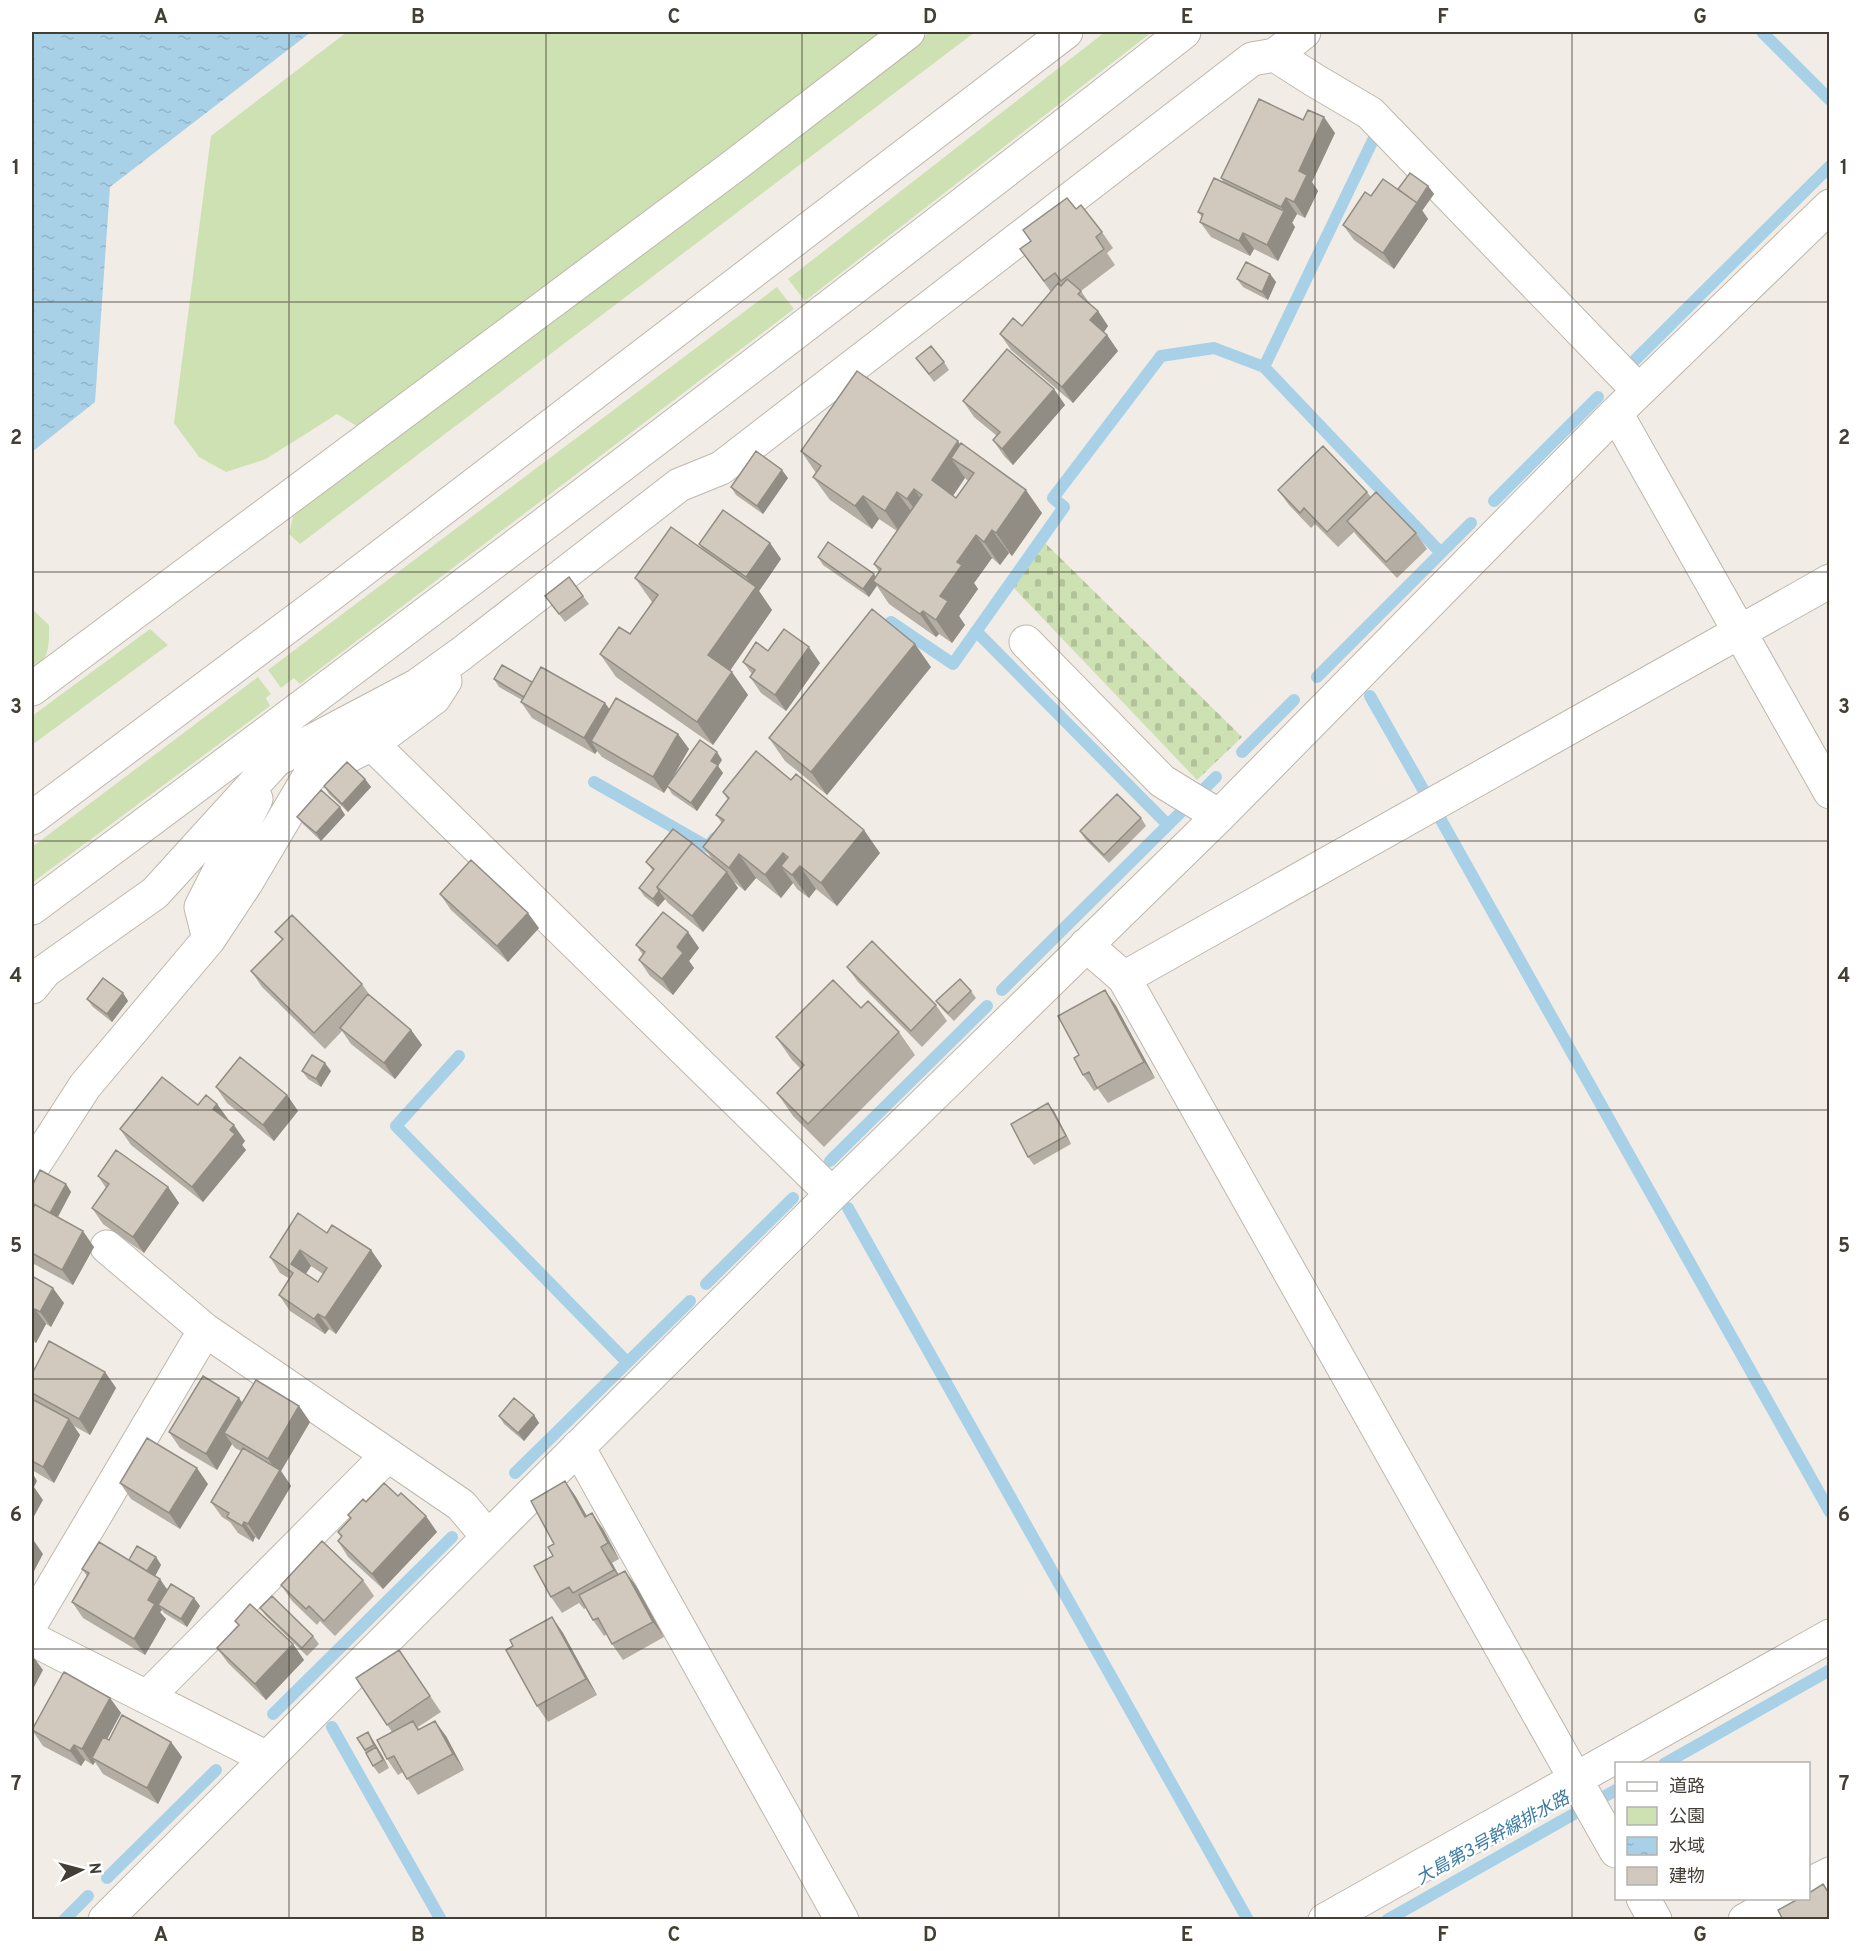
<svg xmlns="http://www.w3.org/2000/svg" width="1861" height="1951" font-family="Overpass,'Noto Sans JP',sans-serif">
<defs>
<pattern id="cemetery-stones" width="16" height="16" patternUnits="userSpaceOnUse" patternTransform="scale(1.5)"><rect width="16" height="16" fill="#cee1b3"/><path d="M2 7V4a2 2 0 0 1 4 0v3zM10 15v-3a2 2 0 0 1 4 0v3z" fill="#b2c29b"/></pattern>
<pattern id="water-ripples" width="26" height="14" patternUnits="userSpaceOnUse" patternTransform="scale(1.5)"><rect width="26" height="14" fill="#a8d1e8"/><path d="M2 4q2-2 4 0t4 0M15 11q2-2 4 0t4 0" fill="none" stroke="#92b4c8"/></pattern>
</defs>
<rect width="100%" height="100%" fill="#f1ede6"/>
<path fill="#cee1b3" d="M347 32H886L358 427 337 414 266 459 226 472 199 457 174 423 211 136Z
M930 32H975L300 544 289 534 294 512 738 179Z
M1105 32H1152L805 301 788 279Z
M777 287 794 309 300 684 294 678 281 688 268 670Z
M32 603 34 611 49 625C49 646 50 658 32 672Z
M150 629 168 645 32 745V716Z
M258 677 271 694 266 698 270 706 32 883V847Z"/>
<path fill="url(#cemetery-stones)" d="M1043 541 1242 737 1197 780 1013 587Z"/>
<path fill="url(#water-ripples)" d="M32 32H311L110 187 95 402 32 452Z"/>
<g fill="none" stroke-linecap="round" stroke-linejoin="round">
<path stroke="#a8d1e8" stroke-width="12" d="M1762 32 1830 100
M1373 140 1264 367 1441 553
M1635 360 1830 166
M1494 501 1598 397
M976 631 1168 825
M880 635 891 622 953 664 1064 507 1053 498 1161 356 1214 348 1264 367
M1317 677 1471 523
M1370 696 1424 791
M1242 752 1294 700
M594 782 708 847 715 838
M1201 792 1216 777
M1441 820 1830 1512
M1002 990 1182 811
M459 1056 396 1126 627 1362
M830 1161 987 1006
M848 1208 1248 1920
M706 1284 793 1198
M515 1473 690 1301
M273 1714 452 1537
M332 1727 441 1920
M1664 1764 1830 1670
M107 1878 216 1770
M64 1920 88 1896
M1387 1920 1616 1790"/>
<defs>
<path id="minor" d="M1275 55 1314 80 1370 113 1639 391
M1616 413 1830 792
M1026 642 1162 781 1219 816
M32 689 731 168 908 32
M372 744 434 698 445 681
M32 818 334 592 1066 32
M32 908C419 621 804 329 1184 32
M209 939 201 907 256 799
M1086 945 1124 978 1616 1851
M1124 978 1830 581
M32 987 45 971 155 893 276 760 418 685 461 654 679 485 721 468 1252 59 1275 55 1304 32
M32 1168 85 1086 209 939 246 883 310 775 372 744 832 1194
M107 1247 205 1330
M578 1447 842 1920
M32 1622 205 1330 461 1505 488 1537
M32 1639 267 1758
M147 1697 388 1455
M1808 1885 1830 1874
M1643 1898 1655 1920
M105 1920 832 1194 1219 816 1616 413 1830 206
M1325 1920 1830 1636
M1745 1920 1784 1898"/>
</defs>
<use href="#minor" stroke="#beb7ad" stroke-width="35"/>
<use href="#minor" stroke="#fff" stroke-width="33"/>
</g>
<path fill="#b4ada3" fill-rule="evenodd" d="M1303 120 1335 133 1312 182 1318 191 1305 218 1297 214 1292 223V222L1295 227 1278 261 1254 249 1250 256 1211 237 1200 222 1202 217 1198 212 1224 183 1221 178Z
M1428 186 1434 194 1422 210 1428 219 1394 269 1354 240 1343 225 1371 196 1399 190Z
M1076 209 1102 232 1113 248 1107 253 1115 265 1081 291 1090 304 1098 311 1108 326 1104 332 1107 335 1118 351 1073 403 1011 350 1000 334 1022 326 1051 292 1020 249Z
M1270 274 1276 282 1268 300 1243 287 1237 279Z
M916 358 944 362 949 370 934 382Z
M1054 389 1065 405 1013 465 1004 456 993 440 997 436 974 417 963 401Z
M960 444 1042 513 1012 556 1009 553 1000 565 992 558 974 583 978 589 959 616 965 625 952 643 939 634 936 637 889 604 877 586 869 597 823 565 818 557 876 577 879 572 874 564 897 531 879 519 872 529 830 500 813 477 816 473 801 451ZM965 478 968 481 956 498 953 496Z
M788 478 763 514 736 495 731 487Z
M1278 490 1367 492 1371 497 1416 533 1427 549 1397 578 1358 537 1354 532 1338 547 1315 524 1311 528 1289 505Z
M770 543 781 559 759 591 772 610 730 670 748 695 713 745 616 677 600 654 630 634 652 602 635 578 703 550 699 544Z
M545 596H583L589 604 565 622Z
M768 651 820 663 786 711 761 693 750 677 752 674 743 662Z
M931 667 827 795 785 761 769 738Z
M494 679 532 682 605 703 609 709 678 734 689 749 672 778 722 760 718 766 723 773 697 811 672 794 668 787 664 793 602 757 597 751 595 754 532 718 521 702 522 700 499 687Z
M365 779 371 787 348 812 329 794 324 786Z
M723 792 880 853 837 906 816 889 809 898 797 889 793 883 781 898 756 878 745 891 734 882 738 888 703 932 668 903 665 899 658 907 644 896 639 888 653 871 646 862 713 860 703 847 722 823 716 815 728 800Z
M340 807 345 815 321 841 303 824 297 817Z
M1141 818 1146 826 1109 863 1085 839 1080 831Z
M440 894 539 928 508 962 451 910Z
M275 932 362 984 371 997 411 1030 422 1045 395 1079 351 1044 342 1031 325 1049 262 987 251 971 282 940Z
M688 932 699 948 689 961 694 968 673 995 650 976 639 960 643 955 636 945Z
M847 967 936 1005 947 1021 922 1047 858 982Z
M1105 990 1116 1006 1155 1078 1108 1103 1098 1089 1094 1091 1083 1075 1079 1055Z
M971 991 976 998 954 1021 942 1009 936 1001Z
M123 993 128 1001 112 1022 93 1007 87 999Z
M899 1032 915 1055 824 1147 793 1116 777 1093 801 1069 792 1060 776 1037Z
M302 1071H331L321 1087 308 1079Z
M216 1087 287 1095 298 1111 274 1141 227 1103Z
M217 1104 228 1120 245 1141 242 1145 246 1150 203 1202 131 1145 120 1129 198 1105Z
M1054 1111 1071 1144 1034 1165 1028 1157Z
M98 1176 168 1187 179 1203 144 1253 103 1224 92 1208 106 1188Z
M66 1184 71 1192 58 1217 94 1247 73 1285 32 1263V1186Z
M327 1233 371 1250 382 1266 336 1334 329 1329 325 1334 290 1311 279 1295 290 1279 280 1273 270 1257ZM311 1266 323 1274 318 1282 306 1274Z
M32 1276 64 1303 51 1327 46 1324 36 1343 32 1341Z
M105 1372 116 1388 90 1435 74 1426 80 1435 54 1483 32 1470V1374Z
M243 1402 299 1406 310 1422 281 1471 291 1486 259 1540 255 1537 253 1542 238 1533 230 1522 222 1517 211 1502 241 1451 235 1448 232 1444 217 1470 180 1448 169 1432Z
M534 1415 539 1423 524 1441 504 1424 499 1416Z
M565 1481 576 1497 587 1516 603 1529 619 1559 612 1563 618 1574 625 1571 636 1586 664 1637 623 1660 612 1644 607 1634 604 1636 593 1620 586 1608 584 1609 579 1603 562 1613 551 1597 554 1544Z
M120 1483 208 1484 180 1529 131 1499Z
M398 1496 437 1532 383 1589 348 1557 338 1541 341 1537 338 1532 351 1519 348 1515 366 1502Z
M156 1557 161 1565 155 1576 167 1589 194 1598 200 1606 187 1627 164 1613 162 1610 160 1612 166 1619 145 1655 83 1618 72 1602 87 1576 82 1569 129 1560Z
M363 1580 374 1596 335 1636 320 1621 317 1625 292 1601 281 1585Z
M260 1608 313 1636 319 1644 307 1656 266 1616Z
M552 1617 563 1633 597 1695 548 1722 537 1706 513 1646Z
M235 1621 293 1644 304 1660 266 1700 228 1663 217 1648 238 1625Z
M399 1650 441 1712 418 1727 419 1729 446 1736 464 1770 418 1795 403 1772 398 1775 387 1759 392 1732 356 1678Z
M110 1698 121 1713 107 1739 171 1742 182 1757 158 1804 103 1774 95 1762 93 1765 85 1760 81 1766 43 1746 32 1730Z
M368 1732 382 1755 389 1768 379 1774 373 1766 357 1738Z"/>
<path fill="#928d84" d="M1324 117 1335 133 1312 182 1318 191 1305 218 1294 202 1299 171Z
M1428 186 1434 194 1422 211 1417 203Z
M1286 198 1297 214 1292 223 1281 207Z
M1417 203 1428 219 1394 269 1383 253Z
M1284 211 1295 227 1278 261 1267 245Z
M1243 233 1254 249 1250 256 1239 241Z
M1270 274 1276 282 1268 300 1262 292Z
M1098 311 1108 326 1101 336 1090 320Z
M1107 335 1118 351 1073 403 1062 387Z
M1054 389 1065 405 1013 465 1002 449Z
M958 441 974 465 951 458 965 478 948 503 932 480Z
M782 470 788 478 763 514 757 506Z
M914 489 930 512 924 522 907 499Z
M1026 490 1042 513 1012 556 996 533Z
M897 492 914 515 901 534 885 511Z
M863 496 879 519 872 529 855 506Z
M992 530 1009 553 1000 565 984 542Z
M976 535 992 558 974 583 978 589 959 616 965 625 952 643 936 620 940 596 957 562Z
M770 543 781 559 759 591 772 610 725 678 708 655 754 589 746 577Z
M874 574 879 582 873 581 877 585 869 597 863 589Z
M923 611 939 634 936 637 920 614Z
M915 644 931 667 827 795 811 772Z
M809 647 820 663 786 711 775 695Z
M732 672 748 695 713 745 697 722Z
M605 703 616 718 591 741 597 751 595 754 584 738Z
M678 734 689 749 664 793 653 777Z
M717 752 722 760 718 766 723 773 697 811 691 803 711 761Z
M365 779 371 787 348 812 342 804Z
M340 807 345 815 321 841 316 833Z
M864 830 880 853 837 906 821 883Z
M783 853 796 871 800 866 816 889 809 898 792 875 781 866 793 883 781 898 765 875Z
M739 854 756 878 745 891 729 868Z
M727 872 738 888 703 932 692 916Z
M659 891 665 899 658 907 653 899Z
M528 913 539 928 508 962 497 946Z
M688 932 699 948 689 961 694 968 673 995 662 979 677 947Z
M1105 990 1116 1006 1155 1078 1144 1062Z
M123 993 128 1001 112 1022 107 1014Z
M411 1030 422 1045 395 1079 384 1063Z
M325 1063 331 1071 321 1087 316 1079Z
M287 1095 298 1111 274 1141 263 1125Z
M1048 1103 1054 1111 1071 1144 1066 1136Z
M217 1104 228 1119 224 1124 213 1109Z
M234 1125 245 1141 242 1145 246 1150 203 1202 192 1187Z
M66 1184 71 1192 55 1222 49 1214Z
M168 1187 179 1203 144 1253 133 1237Z
M83 1231 94 1247 73 1285 62 1270Z
M300 1250 311 1266 302 1279 291 1264Z
M371 1250 382 1266 336 1334 325 1318Z
M53 1288 64 1303 51 1327 40 1312Z
M35 1309 46 1324 36 1343 32 1336V1316Z
M318 1314 329 1329 325 1334 314 1319Z
M105 1372 116 1388 90 1435 79 1419Z
M239 1398 250 1414 224 1433 232 1444 217 1470 206 1454Z
M299 1406 310 1422 281 1471 291 1486 259 1540 248 1524 278 1473 268 1459Z
M534 1415 539 1423 524 1441 518 1433Z
M69 1419 80 1435 54 1483 43 1467Z
M197 1468 208 1484 180 1529 169 1513Z
M32 1472 37 1481 34 1487 43 1500 32 1520Z
M565 1481 576 1497 596 1533 585 1517Z
M592 1513 603 1529 619 1559 608 1543Z
M426 1516 437 1532 383 1589 372 1574Z
M244 1522 255 1537 253 1542 242 1526Z
M32 1538 43 1554 32 1575Z
M601 1547 612 1563 625 1586 614 1570Z
M156 1557 161 1565 153 1580 147 1572Z
M625 1571 636 1586 664 1637 653 1622Z
M160 1579 171 1595 158 1605 162 1610 160 1612 166 1619 145 1655 134 1639 148 1600Z
M194 1598 200 1606 187 1627 181 1619Z
M552 1617 563 1633 597 1695 586 1679Z
M293 1644 304 1660 266 1700 255 1684Z
M32 1655 43 1670 32 1691Z
M110 1698 121 1713 96 1760 92 1758 95 1762 93 1765 82 1749Z
M435 1721 446 1736 464 1770 453 1754Z
M368 1732 382 1755 389 1768 374 1745Z
M171 1742 182 1757 158 1804 147 1788Z
M74 1745 85 1760 81 1766 70 1751Z"/>
<path fill="#d1c9bd" stroke="#928d84" stroke-width="1.5" fill-rule="evenodd" d="M1259 99 1303 120 1308 110 1324 117 1299 171 1307 175 1294 202 1286 198 1281 207 1221 178Z
M1410 173 1428 186 1417 203 1398 189Z
M1214 178 1284 211 1267 245 1243 233 1239 241 1200 222 1203 214 1198 212Z
M1383 179 1417 203 1383 253 1343 225 1365 192 1371 196Z
M1067 198 1076 209 1081 205 1102 232 1096 237 1104 249 1061 281 1055 273 1044 281 1020 249 1031 241 1023 230Z
M1246 262 1270 274 1262 292 1237 279Z
M1067 279 1081 291 1078 294 1098 311 1090 320 1107 335 1062 387 1000 334 1013 318 1022 326 1058 283 1061 286Z
M931 346 944 362 929 374 916 358Z
M1007 349 1054 389 1002 449 993 440 1000 432 963 401Z
M857 371 958 441 932 480 956 498 974 473 951 458 961 443 1026 490 996 533 992 530 984 542 976 535 957 562 962 565 940 596 948 601 936 620 923 611 920 614 873 581 881 569 874 564 922 495 914 489 907 499 897 492 885 511 863 496 855 506 813 477 821 466 801 451Z
M1323 446 1367 492 1327 532 1304 508 1300 513 1278 490Z
M756 451 782 470 757 506 731 487Z
M1376 492 1416 533 1386 562 1347 521Z
M723 510 770 543 746 577 699 544Z
M671 527 756 587 708 655 732 672 697 722 600 654 619 627 630 634 658 595 635 578Z
M828 542 874 574 863 589 818 557Z
M569 577 583 596 559 614 545 596Z
M872 609 915 644 811 772 769 738Z
M784 629 809 647 775 695 750 677 755 670 743 662 756 642 768 651Z
M502 665 532 682 524 697 494 679Z
M541 667 605 703 584 738 521 702Z
M616 698 678 734 653 777 591 741Z
M700 740 717 752 711 761 718 765 691 803 667 786Z
M756 751 791 780 796 774 864 830 821 883 800 866 792 875 781 866 788 857 783 853 765 875 739 854 729 868 703 847 724 820 716 815 729 798 723 792Z
M347 762 365 779 342 804 324 786Z
M321 790 340 807 316 833 297 817Z
M1117 794 1141 818 1104 855 1080 831Z
M673 829 692 843 657 887 659 891 653 899 639 888 654 869 646 862Z
M692 843 727 872 692 916 657 887Z
M471 860 528 913 497 946 440 894Z
M663 912 688 932 677 947 683 953 662 979 639 960 645 952 636 945Z
M292 915 362 984 314 1033 251 971 283 939 275 932Z
M872 941 936 1005 911 1031 847 967Z
M103 978 123 993 107 1014 87 999Z
M960 979 971 991 948 1013 936 1001Z
M833 980 861 1008 868 1001 899 1032 808 1124 777 1093 804 1065 776 1037Z
M1105 990 1144 1062 1097 1088 1089 1072 1083 1075 1074 1058 1079 1055 1058 1016Z
M368 994 411 1030 384 1063 340 1028Z
M312 1055 325 1063 316 1079 302 1071Z
M240 1057 287 1095 263 1125 216 1087Z
M162 1077 198 1105 206 1095 217 1104 213 1109 234 1125 230 1130 235 1134 192 1187 120 1129Z
M1048 1103 1066 1136 1028 1157 1011 1124Z
M116 1150 168 1187 133 1237 92 1208 109 1184 98 1176Z
M40 1170 66 1184 50 1213 34 1204V1206L32 1204V1186Z
M34 1204 83 1231 62 1270 32 1253V1210Z
M298 1213 327 1233 332 1225 371 1250 325 1318 318 1314 314 1319 279 1295 293 1273 270 1257ZM300 1250 327 1268 318 1282 291 1264Z
M32 1276 53 1288 40 1312 35 1309 32 1316Z
M49 1341 105 1372 79 1419 32 1393V1374Z
M203 1376 239 1398 206 1454 169 1432Z
M256 1380 299 1406 268 1459 224 1433Z
M514 1398 534 1415 518 1433 499 1416Z
M32 1399 69 1419 43 1467 32 1461Z
M147 1438 197 1468 169 1513 120 1483Z
M243 1448 280 1470 248 1524 244 1522 242 1526 227 1517 229 1513 211 1502Z
M565 1481 585 1517 592 1513 608 1543 601 1547 614 1570 573 1593 569 1587 551 1597 534 1566 553 1556 548 1547 554 1544 531 1501Z
M384 1483 398 1496 401 1493 426 1516 372 1574 338 1541 342 1536 338 1532 351 1518 348 1515 363 1499 366 1502Z
M322 1541 363 1580 324 1621 309 1606 306 1609 281 1585Z
M99 1542 160 1579 148 1600 155 1604 134 1639 72 1602 89 1573 82 1569Z
M137 1546 156 1557 147 1571 129 1560Z
M625 1571 653 1622 612 1644 598 1618 593 1620 579 1595Z
M171 1584 194 1598 181 1619 158 1605Z
M272 1596 313 1636 302 1648 260 1608Z
M250 1604 293 1644 255 1684 217 1648 239 1625 235 1621Z
M552 1617 586 1679 537 1706 506 1650 513 1646 510 1640Z
M399 1650 430 1696 387 1725 356 1678Z
M64 1672 110 1698 82 1749 74 1745 70 1751 32 1730Z
M122 1715 171 1742 147 1788 92 1758 103 1737 109 1740Z
M413 1721 418 1730 435 1721 453 1754 407 1779 394 1756 387 1759 377 1740Z
M368 1732 374 1745 365 1750 357 1738Z
M376 1747 383 1760 373 1766 366 1753Z
M1823 1884 1830 1895V1920H1783L1778 1910 1798 1899H1809V1893Z"/>
<path fill="none" stroke="#433e36" stroke-width="1.5" stroke-opacity="0.55" d="M289 32V1920M546 32V1920M802 32V1920M1059 32V1920M1315 32V1920M1572 32V1920M32 302H1830M32 572H1830M32 841H1830M32 1110H1830M32 1379H1830M32 1649H1830"/>
<g text-anchor="middle" dominant-baseline="central" stroke-width="4.5" stroke-linejoin="round" paint-order="stroke">
<g font-size="18" font-style="italic" fill="#3b7ba3" stroke="#fff">
<text transform="translate(1493 1839) rotate(-29)">大島第3号幹線排水路</text>
</g>
</g>
<rect width="1861" height="1951" fill="none" stroke="#ffffff" stroke-width="66"/>
<rect x="1615" y="1762" width="195" height="138" fill="#ffffff" stroke="#b4b2af" stroke-width="1.5"/>
<rect x="1627" y="1782" width="30" height="9" fill="#ffffff" stroke="#b4b2af" stroke-width="1.5"/>
<text x="1669" y="1792" font-size="18" fill="#433e36">道路</text>
<rect x="1627" y="1807" width="30" height="18" fill="#cee1b3" stroke="#b4b2af" stroke-width="1.5"/>
<text x="1669" y="1822" font-size="18" fill="#433e36">公園</text>
<rect x="1627" y="1837" width="30" height="18" fill="url(#water-ripples)" stroke="#b4b2af" stroke-width="1.5"/>
<text x="1669" y="1852" font-size="18" fill="#433e36">水域</text>
<rect x="1627" y="1867" width="30" height="18" fill="#d1c9bd" stroke="#b4b2af" stroke-width="1.5"/>
<text x="1669" y="1882" font-size="18" fill="#433e36">建物</text>
<g transform="translate(81 1870) rotate(84)" stroke="#ffffff" stroke-width="4.5" paint-order="stroke">
<path d="M0-4.5L10 22L0 15L-10 22Z" fill="#433e36"/>
<text y="-9" font-size="16" font-weight="bold" text-anchor="middle" fill="#433e36">N</text>
</g>
<rect x="33" y="33" width="1795" height="1885" fill="none" stroke="#433e36" stroke-width="2"/>
<g font-size="20" text-anchor="middle" font-weight="bold" fill="#433e36">
<text x="161" y="23">A</text>
<text x="418" y="23">B</text>
<text x="674" y="23">C</text>
<text x="930" y="23">D</text>
<text x="1187" y="23">E</text>
<text x="1443" y="23">F</text>
<text x="1700" y="23">G</text>
<text x="16" y="174">1</text>
<text x="1844" y="174">1</text>
<text x="16" y="444">2</text>
<text x="1844" y="444">2</text>
<text x="16" y="713">3</text>
<text x="1844" y="713">3</text>
<text x="16" y="982">4</text>
<text x="1844" y="982">4</text>
<text x="16" y="1252">5</text>
<text x="1844" y="1252">5</text>
<text x="16" y="1521">6</text>
<text x="1844" y="1521">6</text>
<text x="16" y="1790">7</text>
<text x="1844" y="1790">7</text>
<text x="161" y="1941">A</text>
<text x="418" y="1941">B</text>
<text x="674" y="1941">C</text>
<text x="930" y="1941">D</text>
<text x="1187" y="1941">E</text>
<text x="1443" y="1941">F</text>
<text x="1700" y="1941">G</text>
</g>
</svg>
